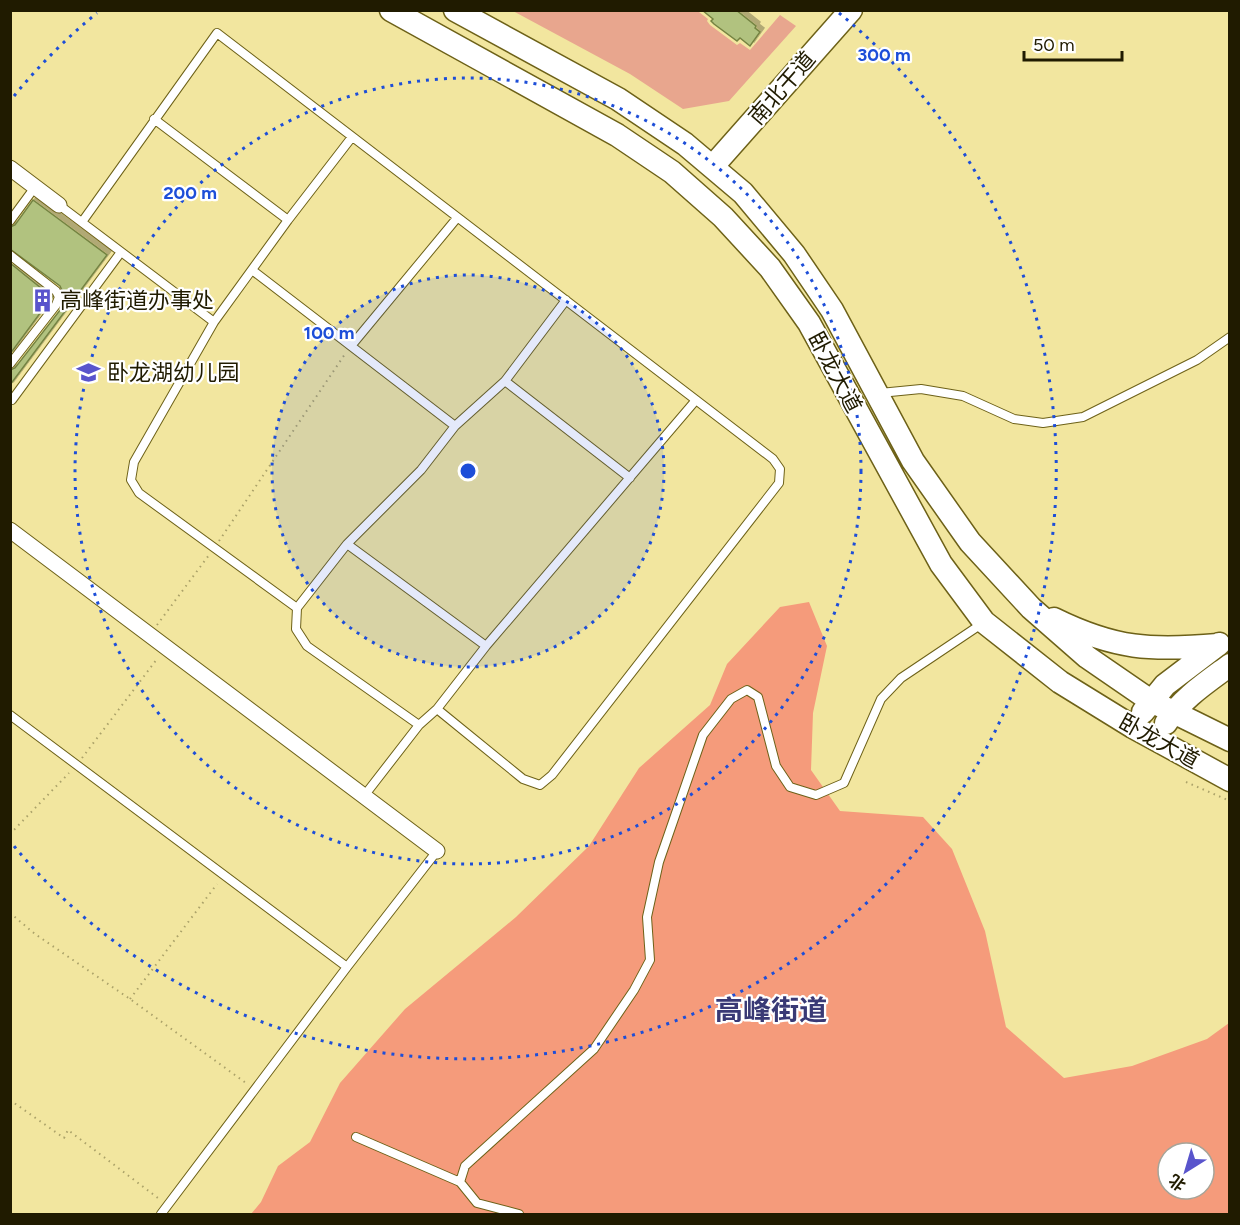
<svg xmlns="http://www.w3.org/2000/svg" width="1240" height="1225" font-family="Figtree,'Noto Sans SC',sans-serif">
<defs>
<filter id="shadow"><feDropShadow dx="4" dy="-4" stdDeviation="0" flood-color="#0004"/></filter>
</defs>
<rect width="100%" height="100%" fill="#f2e69f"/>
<path fill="#e8a68e" d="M513 11H699V12L708 19 707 21 710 25 737 45 740 43 750 50 780 15 796 26 729 101 683 109 630 74Z"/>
<path fill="#f59b7b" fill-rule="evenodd" d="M809 602 827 646 813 713 811 770 840 811 923 817 952 849 985 931 1006 1027 1064 1078 1132 1066 1207 1039 1229 1023V1214H251L261 1202 278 1166 310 1142 340 1083 405 1009 516 917 589 846 639 768 710 705 727 664 780 607ZM1168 1153H1204V1189H1168Z"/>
<path fill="#b1c27f" stroke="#748342" stroke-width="1.5" filter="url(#shadow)" d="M702 10H736L756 26 755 28 760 32 750 46 740 38 737 41 714 24 711 21 713 19Z
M33 200 107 255 10 385V370L15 368 61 309 65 297 60 286 10 249V227L15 225Z
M10 263 52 297 10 354Z"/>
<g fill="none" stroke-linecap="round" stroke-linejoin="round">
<defs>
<path id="lane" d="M154 119 288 220
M59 205 214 322
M10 221 35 187
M82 222 217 33 773 459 780 469 779 483 552 775 540 785 523 779 437 709
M10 255 56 291 59 297 56 305 10 364
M252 270 455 426
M351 346 457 218
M505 381 630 478
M880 393 921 389 963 396 1014 419 1043 423 1083 417 1197 360 1230 337
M12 400 121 252
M347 544 486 646
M297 608 139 493 131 480 134 462 214 322 288 220 352 137
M10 715 347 967
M419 725 307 646 296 629 297 608 347 544 421 470 455 426 505 381 566 300
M364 796 419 725 437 709 486 646 696 400
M356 1137 460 1182
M161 1214 347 967 437 851
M519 1214 477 1203 460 1182 465 1166 594 1049 634 990 650 960 647 917 659 862 703 735 731 699 747 690 758 697 776 766 790 787 816 795 844 783 881 699 901 678 983 623"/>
<path id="street" d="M10 168 59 205
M10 530 437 851"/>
<path id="secondary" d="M391 10 617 135 672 172 723 217 770 268 809 323 941 564 984 622 1060 682 1133 727 1230 780
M455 10 618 99 685 144 743 193 794 254 832 310 913 461 970 542 1031 608 1087 657 1151 701 1230 740
M713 166 851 10
M1054 619C1115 649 1151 651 1218 645
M1143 712 1165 685 1219 644
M1166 723C1181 699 1207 682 1230 665"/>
</defs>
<use href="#lane" stroke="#6d6118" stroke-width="10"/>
<use href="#street" stroke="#6d6118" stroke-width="17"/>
<use href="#secondary" stroke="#6d6118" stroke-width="25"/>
<path stroke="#aba269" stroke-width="2" stroke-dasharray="1.5 4.5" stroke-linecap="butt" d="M219 541 345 354
M157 625 209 555
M82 758 157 659
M1186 782 1230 801
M10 834 69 773
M10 913 35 934 130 999 246 1083
M130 999 217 884
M10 1100 64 1138 68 1130 158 1198"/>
<use href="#lane" stroke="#fff" stroke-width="8"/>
<use href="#street" stroke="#fff" stroke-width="15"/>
<use href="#secondary" stroke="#fff" stroke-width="22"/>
</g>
<circle cx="468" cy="471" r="196" fill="#1d4ed8" fill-opacity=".12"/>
<g fill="none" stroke="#1d4ed8" stroke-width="3" stroke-dasharray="3 6">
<circle cx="468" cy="471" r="196"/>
<circle cx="468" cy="471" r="393"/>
<path d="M14 96A589 589 0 0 1 97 13M839 13A589 589 0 1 1 14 846"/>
</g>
<defs>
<symbol id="building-bare" viewBox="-9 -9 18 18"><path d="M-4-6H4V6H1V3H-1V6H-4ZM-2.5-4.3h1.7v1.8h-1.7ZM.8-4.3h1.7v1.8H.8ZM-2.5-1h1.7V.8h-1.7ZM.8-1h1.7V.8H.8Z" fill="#5954cc" stroke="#fff" stroke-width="2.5" paint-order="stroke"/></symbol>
<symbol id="school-bare" viewBox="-9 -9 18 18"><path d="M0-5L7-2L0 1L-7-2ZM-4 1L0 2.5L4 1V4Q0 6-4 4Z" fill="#5954cc" stroke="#fff" stroke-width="2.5" paint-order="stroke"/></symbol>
</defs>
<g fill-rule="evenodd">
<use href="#building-bare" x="26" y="284" width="33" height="33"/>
<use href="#school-bare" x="72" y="356" width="33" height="33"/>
</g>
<g text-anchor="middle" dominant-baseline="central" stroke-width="4.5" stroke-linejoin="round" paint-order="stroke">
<g font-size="22" fill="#201b00" stroke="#fff">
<text transform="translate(782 88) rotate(-49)">南北干道</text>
<text transform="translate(835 372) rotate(62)">卧龙大道</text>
<text transform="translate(1159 741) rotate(29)">卧龙大道</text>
</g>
<g font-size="22" fill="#201b00" stroke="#fff" text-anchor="start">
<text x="60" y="300">高峰街道办事处</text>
<text x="107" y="372">卧龙湖幼儿园</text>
</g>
<g font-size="28" font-weight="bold" fill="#393975" stroke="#fff">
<text x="771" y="1010">高峰街道</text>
</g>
</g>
<circle cx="468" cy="471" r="9" fill="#1d4ed8" stroke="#fff" stroke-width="3"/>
<g font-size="18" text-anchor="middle" font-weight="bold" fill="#1d4ed8" stroke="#fff" stroke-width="4.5" stroke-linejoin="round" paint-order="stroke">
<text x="884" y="61">300 m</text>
<text x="190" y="199">200 m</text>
<text x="329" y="339">100 m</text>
</g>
<rect width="1240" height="1225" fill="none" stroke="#201b00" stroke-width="24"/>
<g transform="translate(1186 1171) rotate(217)"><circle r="28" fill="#ffffff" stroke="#a6a499" stroke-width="1.5"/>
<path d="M0-4.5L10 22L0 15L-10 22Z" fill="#5954cc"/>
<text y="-9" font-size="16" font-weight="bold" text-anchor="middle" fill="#201b00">北</text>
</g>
<path d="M1024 51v9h98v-9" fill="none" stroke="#201b00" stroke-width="3"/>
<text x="1033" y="51" font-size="18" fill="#201b00" stroke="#ffffff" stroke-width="4.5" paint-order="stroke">50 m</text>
</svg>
